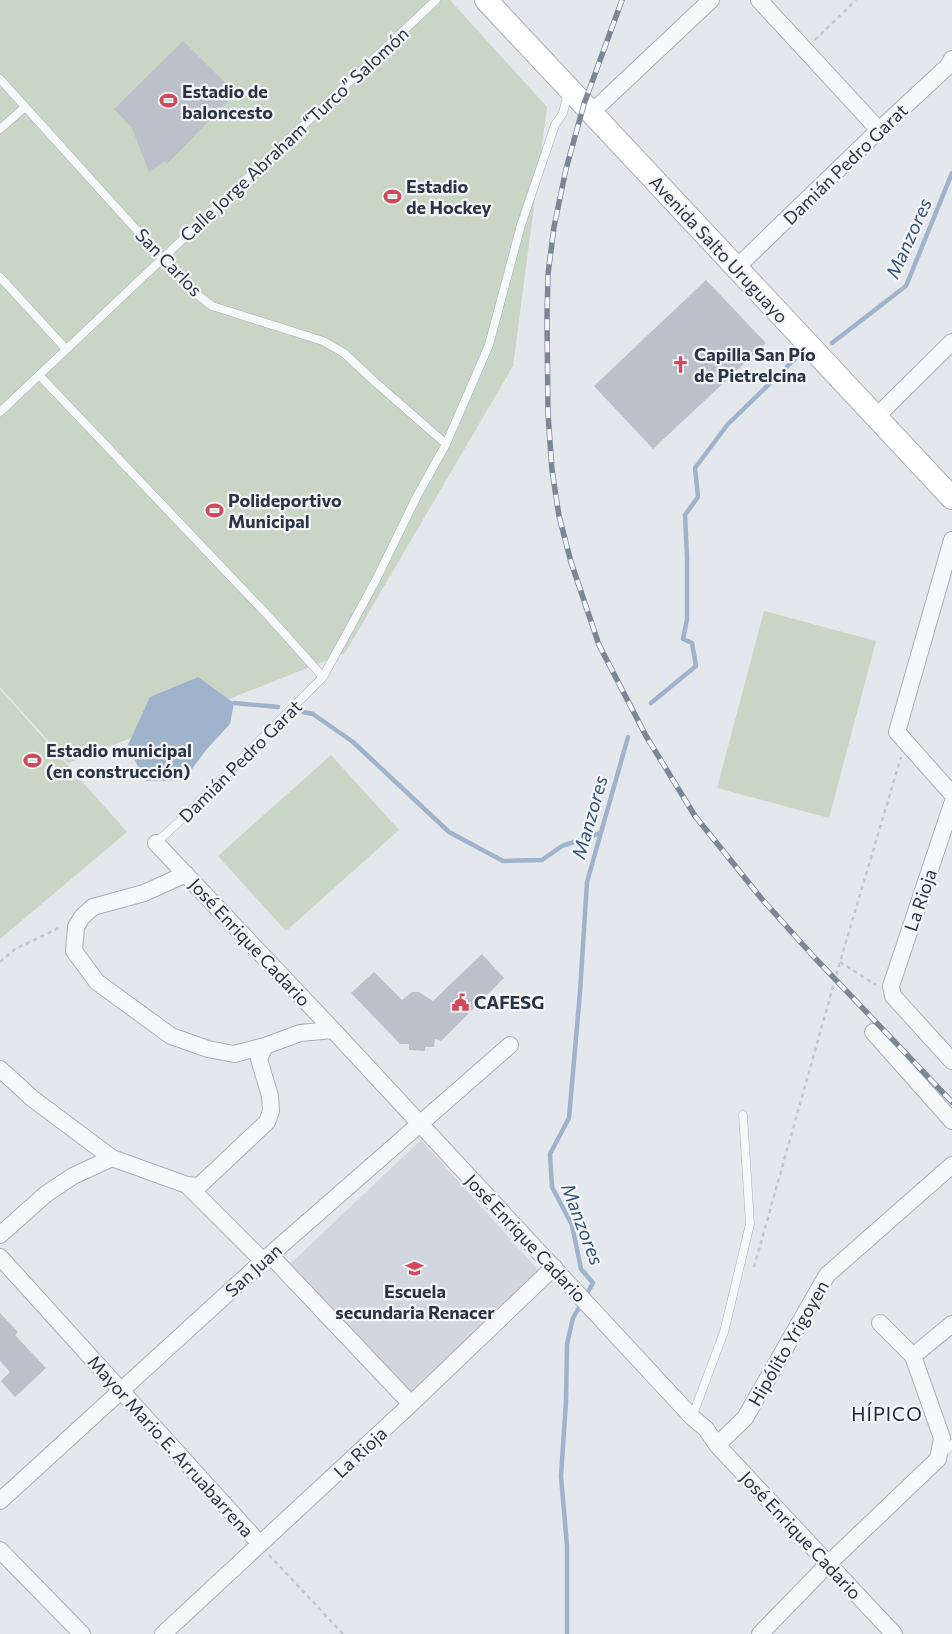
<svg xmlns="http://www.w3.org/2000/svg" width="952" height="1634" font-family="Commissioner,sans-serif">
<rect width="100%" height="100%" fill="#e4e7ec"/>
<path fill="#d2d6de" d="M421 1140 540 1272 410 1393 290 1264Z"/>
<path fill="#c9d6c5" d="M0 0H450L547 107 513 366 345 653 68 763 0 687Z
M764 611 876 641 829 818 717 788Z
M0 689 127 832 0 939Z
M331 755 399 830 286 931 218 856Z"/>
<path fill="#9fb4cc" d="M198 677 234 703 230 724 206 750 184 780 146 781 127 747 150 697Z"/>
<g fill="none" stroke-linecap="round" stroke-linejoin="round">
<path stroke="#9fb4cc" stroke-width="4.5" d="M832 343 906 286 952 173
M234 703 278 707
M651 703 696 666 692 643 683 639 687 619V556L685 515 698 497 695 468 728 424 796 358
M303 712 313 714 353 742 449 832 503 861 542 860 562 846 600 833
M585 1297 593 1283 581 1269 572 1225 552 1187 550 1154 569 1118 580 992 587 882 628 737
M567 1634V1546L561 1476 566 1401 567 1344 573 1318 581 1304"/>
</g>
<path fill="#bbc0ca" d="M183 41 236 93 167 164 165 161 149 172 132 128 114 109Z
M706 280 766 343 653 449 594 386Z
M482 954 504 978 441 1041 435 1039 434 1047H425V1051L409 1050V1044H400L351 993 374 972 402 1000 412 992H419L433 1001Z
M0 1313 18 1332 15 1335 46 1368 15 1397 1 1381 10 1372 0 1361Z"/>
<g fill="none" stroke-linecap="round" stroke-linejoin="round">
<defs>
<path id="lane" d="M0 79 190 289 212 306 323 341 344 353 375 382 446 444
M0 129 25 107
M0 277 66 349
M39 375 273 621 323 677
M0 412 436 0
M156 843 182 819 323 677 376 580 416 498 446 444 489 345 521 225 555 125 563 113 568 92
M692 1417 724 1332 750 1224 743 1115
M941 1455 952 1444"/>
<path id="street" d="M759 0 879 130
M592 112 711 0
M737 267 879 130 948 66 952 59
M876 417 952 342
M952 540 897 732 952 794
M952 804 891 986 893 996 952 1061
M156 843 333 1030 692 1417 706 1429 717 1445 894 1634
M186 874 144 893 93 907 82 917 76 927 74 951 97 982 171 1036 208 1049 234 1054 265 1046
M873 1032 952 1121
M0 1069 33 1099 112 1158 187 1185 263 1261
M187 1185 199 1186 267 1122 271 1111 270 1096 259 1059 265 1046 300 1033 333 1030
M0 1235 46 1194 73 1176 112 1158
M270 1255 411 1404
M0 1257 260 1544
M880 1323 913 1356
M717 1445 745 1418 827 1275 952 1165
M0 1501 263 1261 510 1045
M0 1550 82 1634
M163 1634 411 1404 554 1267
M760 1634 828 1564 938 1459 942 1438 913 1356 952 1324"/>
<path id="secondary" d="M486 0 952 498"/>
</defs>
<use href="#lane" stroke="#a9aeb7" stroke-width="9"/>
<use href="#street" stroke="#a9aeb7" stroke-width="18"/>
<use href="#secondary" stroke="#a9aeb7" stroke-width="24"/>
<path stroke="#c2c5cb" stroke-width="2.5" stroke-dasharray="4 4" stroke-linecap="butt" d="M815 40 856 0
M0 962 15 949 61 927
M840 962 876 985
M754 1267 840 962 901 757
M269 1555 343 1634"/>
<use href="#lane" stroke="#f7f8fa" stroke-width="8"/>
<use href="#street" stroke="#f7f8fa" stroke-width="16"/>
<use href="#secondary" stroke="#fff" stroke-width="22"/>
<defs>
<path id="rail" d="M622 0 584 104 566 169 554 227 548 274 547 317 548 414 552 470 559 516 571 562 599 645 646 736 695 816 761 898 814 957 952 1102"/>
</defs>
<use href="#rail" stroke="#7d8696" stroke-width="5.5"/>
<use href="#rail" stroke="#f4f6f9" stroke-width="4" stroke-dasharray="11" stroke-linecap="butt"/>
</g>
<defs>
<symbol id="stadium-bare" viewBox="-9 -9 18 18"><path d="M0-5a6.5 5 0 1 0 0 10a6.5 5 0 1 0 0-10ZM-3.5-1.8h7v3.6h-7Z" fill="#d1495b" stroke="#f4f6f9" stroke-width="2.5" paint-order="stroke"/></symbol>
<symbol id="church-bare" viewBox="-9 -9 18 18"><path d="M-1.2-6h2.4v3.5h3.3v2.4h-3.3V6h-2.4V-.1h-3.3v-2.4h3.3Z" fill="#d1495b" stroke="#f4f6f9" stroke-width="2.5" paint-order="stroke"/></symbol>
<symbol id="civic-bare" viewBox="-9 -9 18 18"><path d="M-.6-6.5H3V-4.5H.6V-3L4-1V1h2V6H-6V1h2V-1L-.6-3ZM-1.2 2.5V6h2.4V2.5Z" fill="#d1495b" stroke="#f4f6f9" stroke-width="2.5" paint-order="stroke"/></symbol>
<symbol id="school-bare" viewBox="-9 -9 18 18"><path d="M0-5L7-2L0 1L-7-2ZM-4 1L0 2.5L4 1V4Q0 6-4 4Z" fill="#d1495b" stroke="#f4f6f9" stroke-width="2.5" paint-order="stroke"/></symbol>
</defs>
<g fill-rule="evenodd">
<use href="#stadium-bare" x="156" y="88" width="25" height="25"/>
<use href="#stadium-bare" x="380" y="184" width="25" height="25"/>
<use href="#church-bare" x="668" y="352" width="25" height="25"/>
<use href="#stadium-bare" x="202" y="498" width="25" height="25"/>
<use href="#stadium-bare" x="20" y="748" width="25" height="25"/>
<use href="#civic-bare" x="448" y="990" width="25" height="25"/>
<use href="#school-bare" x="402" y="1256" width="25" height="25"/>
</g>
<g text-anchor="middle" dominant-baseline="central" stroke-width="4.5" stroke-linejoin="round" paint-order="stroke">
<g font-size="18" font-weight="bold" fill="#2b3445" stroke="#f4f6f9" text-anchor="start">
<text x="182" y="91">Estadio de<tspan x="182" dy="21">baloncesto</tspan></text>
<text x="406" y="186">Estadio<tspan x="406" dy="21">de Hockey</tspan></text>
<text x="694" y="354">Capilla San Pío<tspan x="694" dy="21">de Pietrelcina</tspan></text>
<text x="228" y="500">Polideportivo<tspan x="228" dy="21">Municipal</tspan></text>
<text x="46" y="750">Estadio municipal<tspan x="46" dy="21">(en construcción)</tspan></text>
<text x="474" y="1002">CAFESG</text>
<text x="415" y="1291" text-anchor="middle">Escuela<tspan x="415" dy="21">secundaria Renacer</tspan></text>
</g>
<g font-size="18" fill="#2b3445" stroke="#f4f6f9">
<text transform="translate(294 134) rotate(-43)">Calle Jorge Abraham “Turco” Salomón</text>
<text transform="translate(845 164) rotate(-44)">Damián Pedro Garat</text>
<text transform="translate(719 249) rotate(47)">Avenida Salto Uruguayo</text>
<text transform="translate(169 262) rotate(46)">San Carlos</text>
<text transform="translate(240 761) rotate(-45)">Damián Pedro Garat</text>
<text transform="translate(920 900) rotate(-71)">La Rioja</text>
<text transform="translate(250 942) rotate(47)">José Enrique Cadario</text>
<text transform="translate(526 1238) rotate(47)">José Enrique Cadario</text>
<text transform="translate(253 1270) rotate(-42)">San Juan</text>
<text transform="translate(788 1343) rotate(-60)">Hipólito Yrigoyen</text>
<text transform="translate(171 1446) rotate(48)">Mayor Mario E. Arruabarrena</text>
<text transform="translate(360 1452) rotate(-43)">La Rioja</text>
<text transform="translate(801 1535) rotate(47)">José Enrique Cadario</text>
</g>
<g font-size="19" font-style="italic" fill="#34527a" stroke="#f4f6f9">
<text transform="translate(908 238) rotate(-66)">Manzores</text>
<text transform="translate(589 817) rotate(-74)">Manzores</text>
<text transform="translate(583 1224) rotate(69)">Manzores</text>
</g>
<g font-size="19" letter-spacing="1" fill="#1d2536" stroke="#f4f6f9">
<text x="887" y="1413">HÍPICO</text>
</g>
</g>
</svg>
